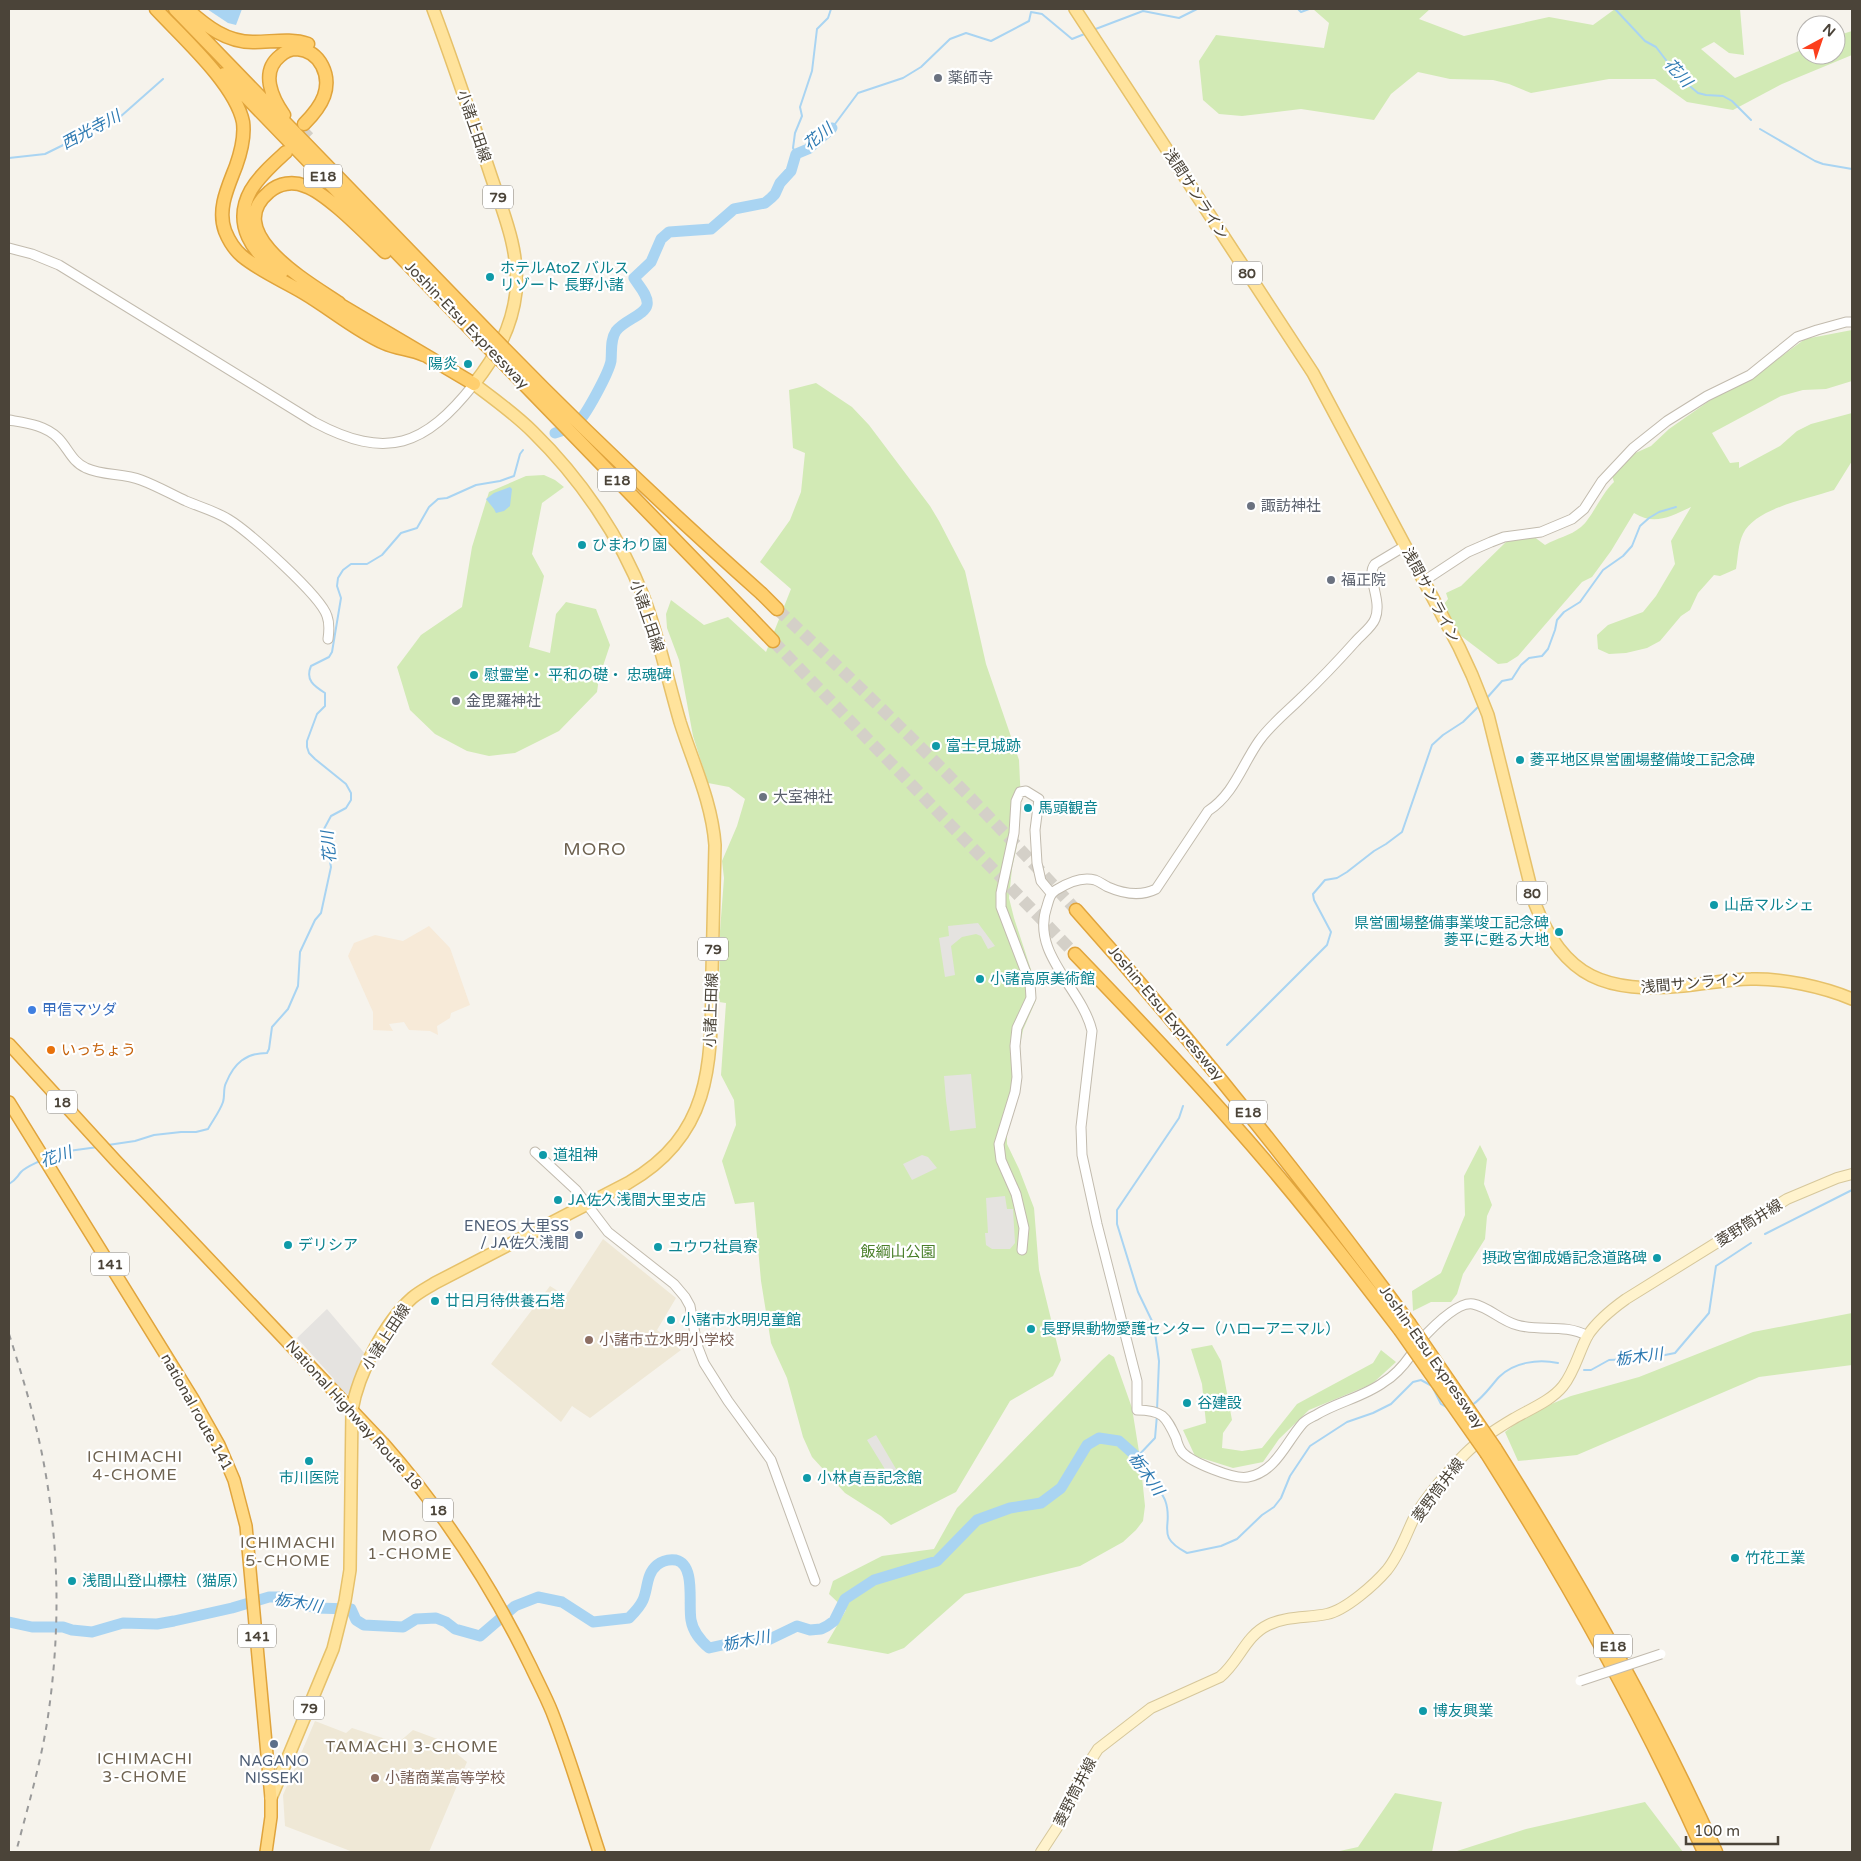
<svg xmlns="http://www.w3.org/2000/svg" width="1861" height="1861" font-family="'Varela Round','Noto Sans JP',sans-serif">
<rect width="100%" height="100%" fill="#f6f3ec"/>
<path fill="#f7ead8" d="M429 926 450 948 470 1005 451 1013 450 1018 437 1026 438 1035 430 1031 409 1030 404 1022 389 1024 393 1031 373 1030V1012L348 956 354 943 375 935 403 941Z"/>
<path fill="#efe8d6" d="M603 1239 676 1298 657 1330 681 1350 590 1418 572 1406 561 1422 491 1364 550 1286 566 1296Z
M315 1721 346 1733 352 1728 398 1743 413 1730 440 1740 467 1762 429 1852H353L285 1826 283 1795Z"/>
<path fill="#d2eab5" d="M1313 9H1430L1419 19 1464 36 1549 17 1593 25 1615 9H1740L1744 55 1729 53 1714 42 1701 49 1735 78 1806 48V55H1836V36L1852 31V55L1782 84 1733 110 1687 102 1655 79H1609L1531 93 1509 84 1493 80 1450 79 1418 72 1391 94 1374 120 1301 109 1242 116 1219 114 1203 100 1199 61 1216 35 1324 48 1329 23Z
M1852 330V381L1826 389 1803 390 1781 396 1712 433 1730 463 1739 462V468L1780 446 1797 431 1811 424 1852 413V461L1834 490C1808 499 1755 508 1743 534 1738 544 1738 558 1736 569L1720 576 1714 575 1698 593 1690 610 1681 616 1660 641 1647 648 1626 653 1609 654 1598 649 1597 635 1608 625 1643 612 1656 596 1675 564 1671 541 1691 507C1672 516 1654 526 1634 513L1611 551 1592 577 1582 582 1518 656 1507 663 1498 664 1448 626 1439 610 1448 599 1446 593 1461 586 1507 541 1520 533H1529L1545 545C1557 538 1570 536 1581 527 1592 518 1601 494 1614 482L1611 473 1622 459 1651 446 1669 429 1709 401 1772 363 1805 339Z
M816 383 852 407 869 425 930 506 939 521 965 571 986 664 1019 760 1021 803 1018 841 1012 868 1009 898 1014 918 1035 982 1036 1000 1023 1030 1020 1045 1021 1087 1007 1130V1144L1019 1169 1034 1208 1039 1270 1061 1360 1053 1376 1010 1401 956 1492 891 1525 881 1516 845 1493 812 1457 803 1437 787 1378 771 1343 761 1281 754 1202 735 1204 722 1161 736 1125 734 1100 721 1075 726 1003 719 1002 720 931 724 878 722 861 737 826 745 799 729 787 708 783 693 736 679 660 667 628 666 614 671 600 704 625 728 617 766 652 791 589 760 562 790 520 801 492 805 453 793 448 789 390Z
M544 475 555 480 564 487 542 503 532 554 544 576 529 647 550 653 556 614 566 602 596 609 610 645 599 678 597 692 559 731 515 753 489 756 467 751 435 734 410 710 397 667 421 635 462 607 472 547 489 492 526 476Z
M1480 1145 1487 1159 1484 1184 1492 1205 1487 1216 1485 1239 1463 1274 1457 1294 1451 1302H1431L1413 1311 1412 1291 1441 1273 1465 1215 1464 1176Z
M1852 1313V1365L1759 1377 1577 1455 1518 1461 1505 1432 1529 1413 1571 1396 1639 1377 1753 1332Z
M1212 1345 1221 1361 1232 1420 1223 1433 1222 1448 1242 1451 1262 1448 1297 1404 1373 1363 1381 1350 1396 1362 1372 1384 1309 1410 1279 1439 1263 1462 1233 1468 1195 1456 1183 1430 1206 1423 1202 1384 1191 1349Z
M1109 1354 1114 1357 1132 1408 1140 1458 1145 1506 1143 1521 1136 1530 1123 1542 1080 1566 965 1594 904 1648 888 1654 827 1643 846 1610 829 1594 833 1581 882 1556 934 1549 957 1508 1102 1360Z
M1395 1793 1442 1802 1432 1852H1335L1358 1847Z
M1645 1802 1683 1852H1454L1526 1829Z"/>
<path fill="#e5e3e0" d="M978 923 995 946 988 949 981 936 976 934 962 937 951 946 955 975 945 977 939 938 949 936 948 926Z
M971 1074 976 1128 950 1131 946 1100 944 1076Z
M922 1155 928 1157 937 1168 912 1180 903 1164Z
M1005 1196 1007 1209H1013L1015 1243 1010 1249H992L986 1245 985 1233H988L986 1198Z
M327 1309 366 1355 356 1374 350 1393 345 1395 333 1382 334 1379 297 1338Z
M876 1435 899 1474 891 1479 867 1440Z"/>
<path fill="#a9d4f2" d="M207 9H242L236 25 228 23Z
M510 487 512 489 510 506 504 511 496 513 494 509 486 499 494 493Z"/>
<g fill="none" stroke-linecap="round" stroke-linejoin="round">
<path stroke="#a9d4f2" stroke-width="2" d="M1298 9 1301 12 1309 9
M1615 9 1645 41 1656 47 1679 77 1698 93 1706 95 1723 96 1732 101 1751 120
M1093 30 1143 11 1179 18 1197 9
M832 128 858 93 903 78 921 67 950 39 966 33 991 41 1029 21 1031 12 1042 14 1072 39 1087 33
M1760 129 1815 161 1823 164 1852 169
M796 154 793 148 795 133 802 116 800 107 812 71 817 29 828 18 831 9
M9 158 45 154 120 117 163 79
M1486 699 1502 681 1512 679 1521 665 1529 658 1542 656 1548 649 1555 630 1557 620 1564 612 1580 602 1603 570 1623 556 1632 546 1640 526 1649 518 1659 512 1676 507
M1227 1045 1327 945 1331 932 1314 900 1313 894 1325 880 1337 878 1347 872 1374 851 1386 844 1402 832 1432 745 1443 735 1463 722 1479 706
M108 1145 135 1141 154 1135 181 1132H196L208 1129C213 1120 220 1111 223 1102 225 1096 223 1088 226 1083 234 1063 246 1053 267 1053L269 1049 272 1027 288 1009 298 986 300 952 315 920 321 913 331 867 324 829 331 816 346 808 351 800V793L346 784 315 759 309 753 307 747V741L317 714 325 706V693C314 686 305 680 311 666L329 657 332 652 341 598 337 586 338 578 343 570 351 564H367L382 555 401 533 417 528 429 507 438 499 447 498 476 485 500 481 514 476 520 454 523 450
M49 1157 61 1152 98 1147
M9 1184C16 1180 16 1178 21 1172 26 1167 34 1164 40 1161
M1765 1234 1852 1190
M1584 1370H1591L1609 1360 1650 1358 1675 1353 1709 1313 1716 1266 1751 1243
M1472 1405C1483 1398 1490 1387 1499 1377 1514 1362 1538 1359 1558 1363
M1157 1410 1159 1361 1155 1333 1152 1321 1138 1292 1117 1224V1210L1179 1118 1183 1106
M1157 1415 1155 1438 1137 1457C1145 1469 1159 1487 1165 1500 1175 1526 1153 1535 1187 1553L1221 1546 1237 1539 1262 1515 1274 1507 1281 1498 1290 1476 1310 1446 1347 1422 1373 1413 1391 1404 1413 1382 1421 1380 1432 1386 1441 1404 1448 1408"/>
<path stroke="#a9d4f2" stroke-width="11" d="M555 433C562 431 570 428 576 424 585 418 609 372 611 361 612 351 610 340 616 331 624 320 645 315 647 305 649 296 638 285 634 278L651 262 661 239 669 232 711 229 734 209 765 203 771 198 775 194 780 183 791 171 796 154 808 149 832 128
M9 1622 32 1627H63L72 1630 92 1632 123 1623 157 1624 174 1621 232 1608 269 1597H283L316 1608 351 1609 356 1620 364 1625 403 1627 416 1619 436 1618 446 1622 455 1629 480 1636 515 1606 538 1597 562 1602 593 1622 629 1618C634 1613 640 1607 643 1600 648 1589 646 1574 657 1565 662 1561 669 1559 676 1560 696 1565 688 1603 691 1620 693 1632 700 1640 709 1648L745 1640 770 1639 797 1626 810 1630 821 1629 827 1626 834 1621 845 1599 874 1580 937 1561 977 1520 1010 1508 1041 1503 1061 1488 1087 1445 1099 1438 1119 1441 1137 1457"/>
<path stroke="#d4d0c8" stroke-width="12" stroke-dasharray="12 6" stroke-linecap="butt" d="M292 145 309 129
M777 609C881 706 981 805 1076 910
M773 641 1075 954"/>
<defs>
<path id="tertiary" d="M9 248 32 254 59 265 314 422C387 461 425 446 474 384
M9 420C26 423 45 425 58 438 68 448 72 462 86 468 103 476 123 473 141 480 157 486 171 494 186 501 200 507 215 511 228 519 248 531 321 596 327 616 330 624 329 632 328 639
M1405 546 1375 564C1365 576 1383 600 1375 619 1372 627 1361 635 1355 642 1338 661 1321 679 1302 697 1288 711 1271 724 1259 741 1242 765 1234 794 1208 811L1156 889C1140 897 1124 894 1108 887 1104 885 1100 882 1095 880 1081 876 1067 883 1056 890 1050 894 1049 899 1047 906 1030 954 1082 988 1092 1031L1081 1127 1082 1155 1097 1224 1137 1381V1410C1162 1410 1166 1416 1176 1438 1177 1442 1179 1448 1182 1452 1191 1462 1234 1480 1248 1477 1276 1472 1286 1442 1303 1423 1307 1419 1312 1417 1316 1415 1337 1402 1364 1397 1384 1382 1394 1376 1404 1365 1411 1355 1413 1351 1415 1346 1419 1342 1429 1331 1457 1301 1473 1304 1489 1307 1501 1321 1517 1325 1541 1332 1564 1323 1588 1336
M1430 577 1468 552 1491 542 1504 537 1541 532 1572 519 1584 509 1602 481 1633 448 1667 421 1707 396 1750 375 1797 337 1817 330 1846 322H1852
M535 1152 576 1190 608 1232 674 1284 685 1297 690 1306 697 1345 704 1363 728 1401 771 1460 815 1581
M1022 1250 1024 1228 1016 1194 1001 1160 999 1144 1015 1092 1017 1077 1015 1046 1017 1028 1031 998 1030 983 1001 907V893L1014 833 1016 801 1020 792 1026 791 1039 799 1035 830 1037 863 1041 881 1051 893"/>
<path id="secondary" d="M1041 1852 1058 1826 1080 1777 1098 1749 1151 1708 1220 1677C1239 1662 1245 1636 1268 1625 1286 1616 1308 1618 1327 1614 1346 1610 1375 1584 1387 1570 1400 1554 1406 1534 1415 1516 1426 1497 1449 1470 1465 1454 1479 1440 1496 1429 1513 1419 1530 1409 1551 1401 1563 1386 1575 1371 1579 1351 1588 1335 1598 1320 1612 1309 1626 1299L1787 1199 1837 1178 1852 1174"/>
<path id="primary" d="M1075 9 1313 373 1459 647 1472 675 1488 715 1535 904C1564 979 1607 993 1683 986 1706 984 1728 979 1751 979 1782 978 1824 987 1852 999
M271 1798 333 1649 345 1601 350 1570 352 1410C358 1374 385 1322 412 1298 419 1292 427 1288 435 1283L628 1183C715 1133 711 1059 712 971 713 929 714 887 715 845 712 802 693 763 680 722 668 681 659 638 644 598 620 536 580 478 533 432 515 414 494 399 474 384 496 356 512 328 516 292 520 249 502 210 489 170 471 116 453 62 433 9"/>
<path id="trunk" d="M9 1044 115 1160 383 1443C442 1510 492 1586 531 1667 538 1682 546 1697 552 1712 570 1758 584 1806 599 1852
M9 1102 193 1399 219 1445 234 1480 246 1526 271 1798V1817L266 1852"/>
<path id="motorway" d="M156 9C182 37 235 84 243 122 245 137 241 152 236 166 228 187 217 209 225 231 229 241 235 250 242 256 260 271 284 281 304 293 331 309 355 330 384 343 397 349 411 349 424 355
M175 9 492 336
M187 9C206 26 227 43 255 42 272 42 291 38 308 44
M224 74 485 344
M284 115C272 98 260 72 280 56 284 52 291 49 297 49 321 51 331 76 324 96 320 107 312 116 304 124
M282 272C252 254 232 224 251 190 260 175 274 163 286 152
M332 300 474 384
M339 303C311 284 220 233 269 192 279 183 293 181 305 186 327 193 366 234 385 252
M762 594 777 609
M750 617 773 641
M1076 910C1194 1042 1304 1180 1409 1323
M1075 954C1127 1008 1179 1062 1228 1118 1289 1186 1345 1258 1400 1330
M1495 1448C1577 1578 1653 1712 1716 1852
M1487 1454C1568 1582 1642 1714 1704 1852"/>
</defs>
<use href="#tertiary" stroke="#c2bbae" stroke-width="11"/>
<use href="#secondary" stroke="#d6c79b" stroke-width="12"/>
<use href="#primary" stroke="#e6c16a" stroke-width="14"/>
<use href="#trunk" stroke="#e0a43c" stroke-width="14"/>
<use href="#motorway" stroke="#e0a43c" stroke-width="15"/>
<use href="#tertiary" stroke="#fff" stroke-width="9"/>
<use href="#secondary" stroke="#fff3cd" stroke-width="10"/>
<use href="#primary" stroke="#ffe39c" stroke-width="11"/>
<use href="#trunk" stroke="#ffd985" stroke-width="11"/>
<use href="#motorway" stroke="#ffcf6e" stroke-width="12"/>
<path stroke="#9a9a9a" stroke-width="2" stroke-dasharray="6 6" stroke-linecap="butt" d="M9 1334C23 1378 37 1424 45 1470 60 1554 60 1639 47 1723 40 1766 27 1810 16 1852"/>
<defs>
<path id="tertiary-bridge" d="M1580 1681 1661 1654"/>
<path id="motorway-bridge" d="M492 336C579 426 669 511 762 594
M485 344 750 617
M1409 1323 1495 1448
M1400 1330 1487 1454"/>
</defs>
<use href="#tertiary-bridge" stroke="#c2bbae" stroke-width="11" stroke-linecap="butt"/>
<use href="#motorway-bridge" stroke="#e0a43c" stroke-width="15" stroke-linecap="butt"/>
<use href="#tertiary-bridge" stroke="#fff" stroke-width="9"/>
<use href="#motorway-bridge" stroke="#ffcf6e" stroke-width="12"/>
</g>
<g fill="#6b7280" stroke="#fff" stroke-width="2">
<circle cx="938" cy="78" r="5"/>
<circle cx="1251" cy="506" r="5"/>
<circle cx="1331" cy="580" r="5"/>
<circle cx="456" cy="701" r="5"/>
<circle cx="763" cy="797" r="5"/>
</g>
<g fill="#0f9aa8" stroke="#fff" stroke-width="2">
<circle cx="490" cy="277" r="5"/>
<circle cx="468" cy="364" r="5"/>
<circle cx="582" cy="545" r="5"/>
<circle cx="474" cy="675" r="5"/>
<circle cx="936" cy="746" r="5"/>
<circle cx="1520" cy="760" r="5"/>
<circle cx="1028" cy="808" r="5"/>
<circle cx="1714" cy="905" r="5"/>
<circle cx="1559" cy="932" r="5"/>
<circle cx="980" cy="979" r="5"/>
<circle cx="543" cy="1155" r="5"/>
<circle cx="558" cy="1200" r="5"/>
<circle cx="288" cy="1245" r="5"/>
<circle cx="658" cy="1247" r="5"/>
<circle cx="1657" cy="1258" r="5"/>
<circle cx="435" cy="1301" r="5"/>
<circle cx="671" cy="1320" r="5"/>
<circle cx="1031" cy="1329" r="5"/>
<circle cx="1187" cy="1403" r="5"/>
<circle cx="309" cy="1461" r="5"/>
<circle cx="807" cy="1478" r="5"/>
<circle cx="1735" cy="1558" r="5"/>
<circle cx="72" cy="1581" r="5"/>
<circle cx="1423" cy="1711" r="5"/>
</g>
<circle fill="#3f7fe0" stroke="#fff" stroke-width="2" cx="32" cy="1010" r="5"/>
<circle fill="#e8710a" stroke="#fff" stroke-width="2" cx="51" cy="1050" r="5"/>
<g fill="#5c6f8a" stroke="#fff" stroke-width="2">
<circle cx="579" cy="1235" r="5"/>
<circle cx="274" cy="1744" r="5"/>
</g>
<g fill="#8d6e63" stroke="#fff" stroke-width="2">
<circle cx="589" cy="1340" r="5"/>
<circle cx="375" cy="1778" r="5"/>
</g>
<g text-anchor="middle" dominant-baseline="central" stroke-width="4.5" stroke-linejoin="round" paint-order="stroke">
<g fill="#fff" stroke="#817c74" stroke-width="1">
<rect x="304" y="164.5" width="38" height="23" rx="4"/>
<rect x="483" y="185.5" width="30" height="23" rx="4"/>
<rect x="1232" y="261.5" width="30" height="23" rx="4"/>
<rect x="598" y="468.5" width="38" height="23" rx="4"/>
<rect x="1517" y="881.5" width="30" height="23" rx="4"/>
<rect x="698" y="937.5" width="30" height="23" rx="4"/>
<rect x="47" y="1090.5" width="30" height="23" rx="4"/>
<rect x="1229" y="1100.5" width="38" height="23" rx="4"/>
<rect x="91" y="1252.5" width="38" height="23" rx="4"/>
<rect x="423" y="1498.5" width="30" height="23" rx="4"/>
<rect x="238" y="1624.5" width="38" height="23" rx="4"/>
<rect x="1594" y="1634.5" width="38" height="23" rx="4"/>
<rect x="294" y="1696.5" width="30" height="23" rx="4"/>
</g>
<g font-size="14" font-weight="bold" fill="#4b4439">
<text x="323" y="176">E18</text>
<text x="498" y="197">79</text>
<text x="1247" y="273">80</text>
<text x="617" y="480">E18</text>
<text x="1532" y="893">80</text>
<text x="713" y="949">79</text>
<text x="62" y="1102">18</text>
<text x="1248" y="1112">E18</text>
<text x="110" y="1264">141</text>
<text x="438" y="1510">18</text>
<text x="257" y="1636">141</text>
<text x="1613" y="1646">E18</text>
<text x="309" y="1708">79</text>
</g>
<g font-size="15" fill="#5b616d" stroke="#fff" text-anchor="start">
<text x="948" y="78">薬師寺</text>
<text x="1261" y="506">諏訪神社</text>
<text x="1341" y="580">福正院</text>
<text x="466" y="701">金毘羅神社</text>
<text x="773" y="797">大室神社</text>
</g>
<g font-size="15" fill="#4b4439" stroke="#fff">
<text transform="translate(474 126) rotate(71)">小諸上田線</text>
<text transform="translate(1196 194) rotate(57)">浅間サンライン</text>
<text transform="translate(467 325) rotate(46)">Joshin-Etsu Expressway</text>
<text transform="translate(1431 595) rotate(62)">浅間サンライン</text>
<text transform="translate(647 616) rotate(71)">小諸上田線</text>
<text transform="translate(1693 983) rotate(-5)">浅間サンライン</text>
<text transform="translate(711 1010) rotate(-88)">小諸上田線</text>
<text transform="translate(1166 1013) rotate(50)">Joshin-Etsu Expressway</text>
<text transform="translate(1749 1223) rotate(-32)">菱野筒井線</text>
<text transform="translate(386 1337) rotate(-57)">小諸上田線</text>
<text transform="translate(1432 1357) rotate(55)">Joshin-Etsu Expressway</text>
<text transform="translate(197 1412) rotate(61)">national route 141</text>
<text transform="translate(354 1415) rotate(48)">National Highway Route 18</text>
<text transform="translate(1438 1490) rotate(-53)">菱野筒井線</text>
<text transform="translate(1075 1792) rotate(-63)">菱野筒井線</text>
</g>
<g font-size="15" fill="#0d838f" stroke="#fff" text-anchor="start">
<text x="500" y="268">ホテルAtoZ バルス<tspan x="500" dy="17">リゾート 長野小諸</tspan></text>
<text x="458" y="364" text-anchor="end">陽炎</text>
<text x="592" y="545">ひまわり園</text>
<text x="484" y="675">慰霊堂・ 平和の礎・ 忠魂碑</text>
<text x="946" y="746">富士見城跡</text>
<text x="1530" y="760">菱平地区県営圃場整備竣工記念碑</text>
<text x="1038" y="808">馬頭観音</text>
<text x="1724" y="905">山岳マルシェ</text>
<text x="1549" y="923" text-anchor="end">県営圃場整備事業竣工記念碑<tspan x="1549" dy="17">菱平に甦る大地</tspan></text>
<text x="990" y="979">小諸高原美術館</text>
<text x="553" y="1155">道祖神</text>
<text x="568" y="1200">JA佐久浅間大里支店</text>
<text x="298" y="1245">デリシア</text>
<text x="668" y="1247">ユウワ社員寮</text>
<text x="1647" y="1258" text-anchor="end">摂政宮御成婚記念道路碑</text>
<text x="445" y="1301">廿日月待供養石塔</text>
<text x="681" y="1320">小諸市水明児童館</text>
<text x="1041" y="1329">長野県動物愛護センター（ハローアニマル）</text>
<text x="1197" y="1403">谷建設</text>
<text x="309" y="1478" text-anchor="middle">市川医院</text>
<text x="817" y="1478">小林貞吾記念館</text>
<text x="1745" y="1558">竹花工業</text>
<text x="82" y="1581">浅間山登山標柱（猫原）</text>
<text x="1433" y="1711">博友興業</text>
</g>
<g font-size="15" fill="#366cbe" stroke="#fff" text-anchor="start">
<text x="42" y="1010">甲信マツダ</text>
</g>
<g font-size="15" fill="#c56008" stroke="#fff" text-anchor="start">
<text x="61" y="1050">いっちょう</text>
</g>
<g font-size="15" fill="#4e5e75" stroke="#fff" text-anchor="end">
<text x="569" y="1226">ENEOS 大里SS<tspan x="569" dy="17">/ JA佐久浅間</tspan></text>
<text x="274" y="1761" text-anchor="middle">NAGANO<tspan x="274" dy="17">NISSEKI</tspan></text>
</g>
<g font-size="15" fill="#4a7f2a" stroke="#fff">
<text x="898" y="1252">飯綱山公園</text>
</g>
<g font-size="15" fill="#785e54" stroke="#fff" text-anchor="start">
<text x="599" y="1340">小諸市立水明小学校</text>
<text x="385" y="1778">小諸商業高等学校</text>
</g>
<g font-size="16" font-style="italic" fill="#2e7ab2" stroke="#fff">
<text transform="translate(1678 73) rotate(48)">花川</text>
<text transform="translate(91 130) rotate(-28)">西光寺川</text>
<text transform="translate(818 137) rotate(-39)">花川</text>
<text transform="translate(329 847) rotate(-95)">花川</text>
<text transform="translate(56 1157) rotate(-19)">花川</text>
<text transform="translate(1639 1357) rotate(-7)">栃木川</text>
<text transform="translate(1146 1474) rotate(55)">栃木川</text>
<text transform="translate(298 1603) rotate(10)">栃木川</text>
<text transform="translate(746 1641) rotate(-11)">栃木川</text>
</g>
<g font-size="16" letter-spacing="1" fill="#6e6250" stroke="#fff">
<text x="135" y="1457">ICHIMACHI<tspan x="135" dy="18">4-CHOME</tspan></text>
<text x="410" y="1536">MORO<tspan x="410" dy="18">1-CHOME</tspan></text>
<text x="288" y="1543">ICHIMACHI<tspan x="288" dy="18">5-CHOME</tspan></text>
<text x="412" y="1747">TAMACHI 3-CHOME</text>
<text x="145" y="1759">ICHIMACHI<tspan x="145" dy="18">3-CHOME</tspan></text>
</g>
<g font-size="18" letter-spacing="1" fill="#6e6250" stroke="#fff">
<text x="595" y="849">MORO</text>
</g>
</g>
<rect width="1861" height="1861" fill="none" stroke="#4b4439" stroke-width="20"/>
<g transform="translate(1821 40) rotate(40)"><circle r="24" fill="#ffffff" stroke="#b7b4b0"/>
<path d="M0-4L9 19L0 12L-9 19Z" fill="#fc3f1d"/>
<text y="-8" font-size="14" font-weight="bold" text-anchor="middle" fill="#4b4439">N</text>
</g>
<path d="M1686 1836v8h92v-8" fill="none" stroke="#4b4439" stroke-width="2.5"/>
<text x="1694" y="1836" font-size="15" fill="#4b4439" stroke="#ffffff" stroke-width="4" paint-order="stroke">100 m</text>
</svg>
